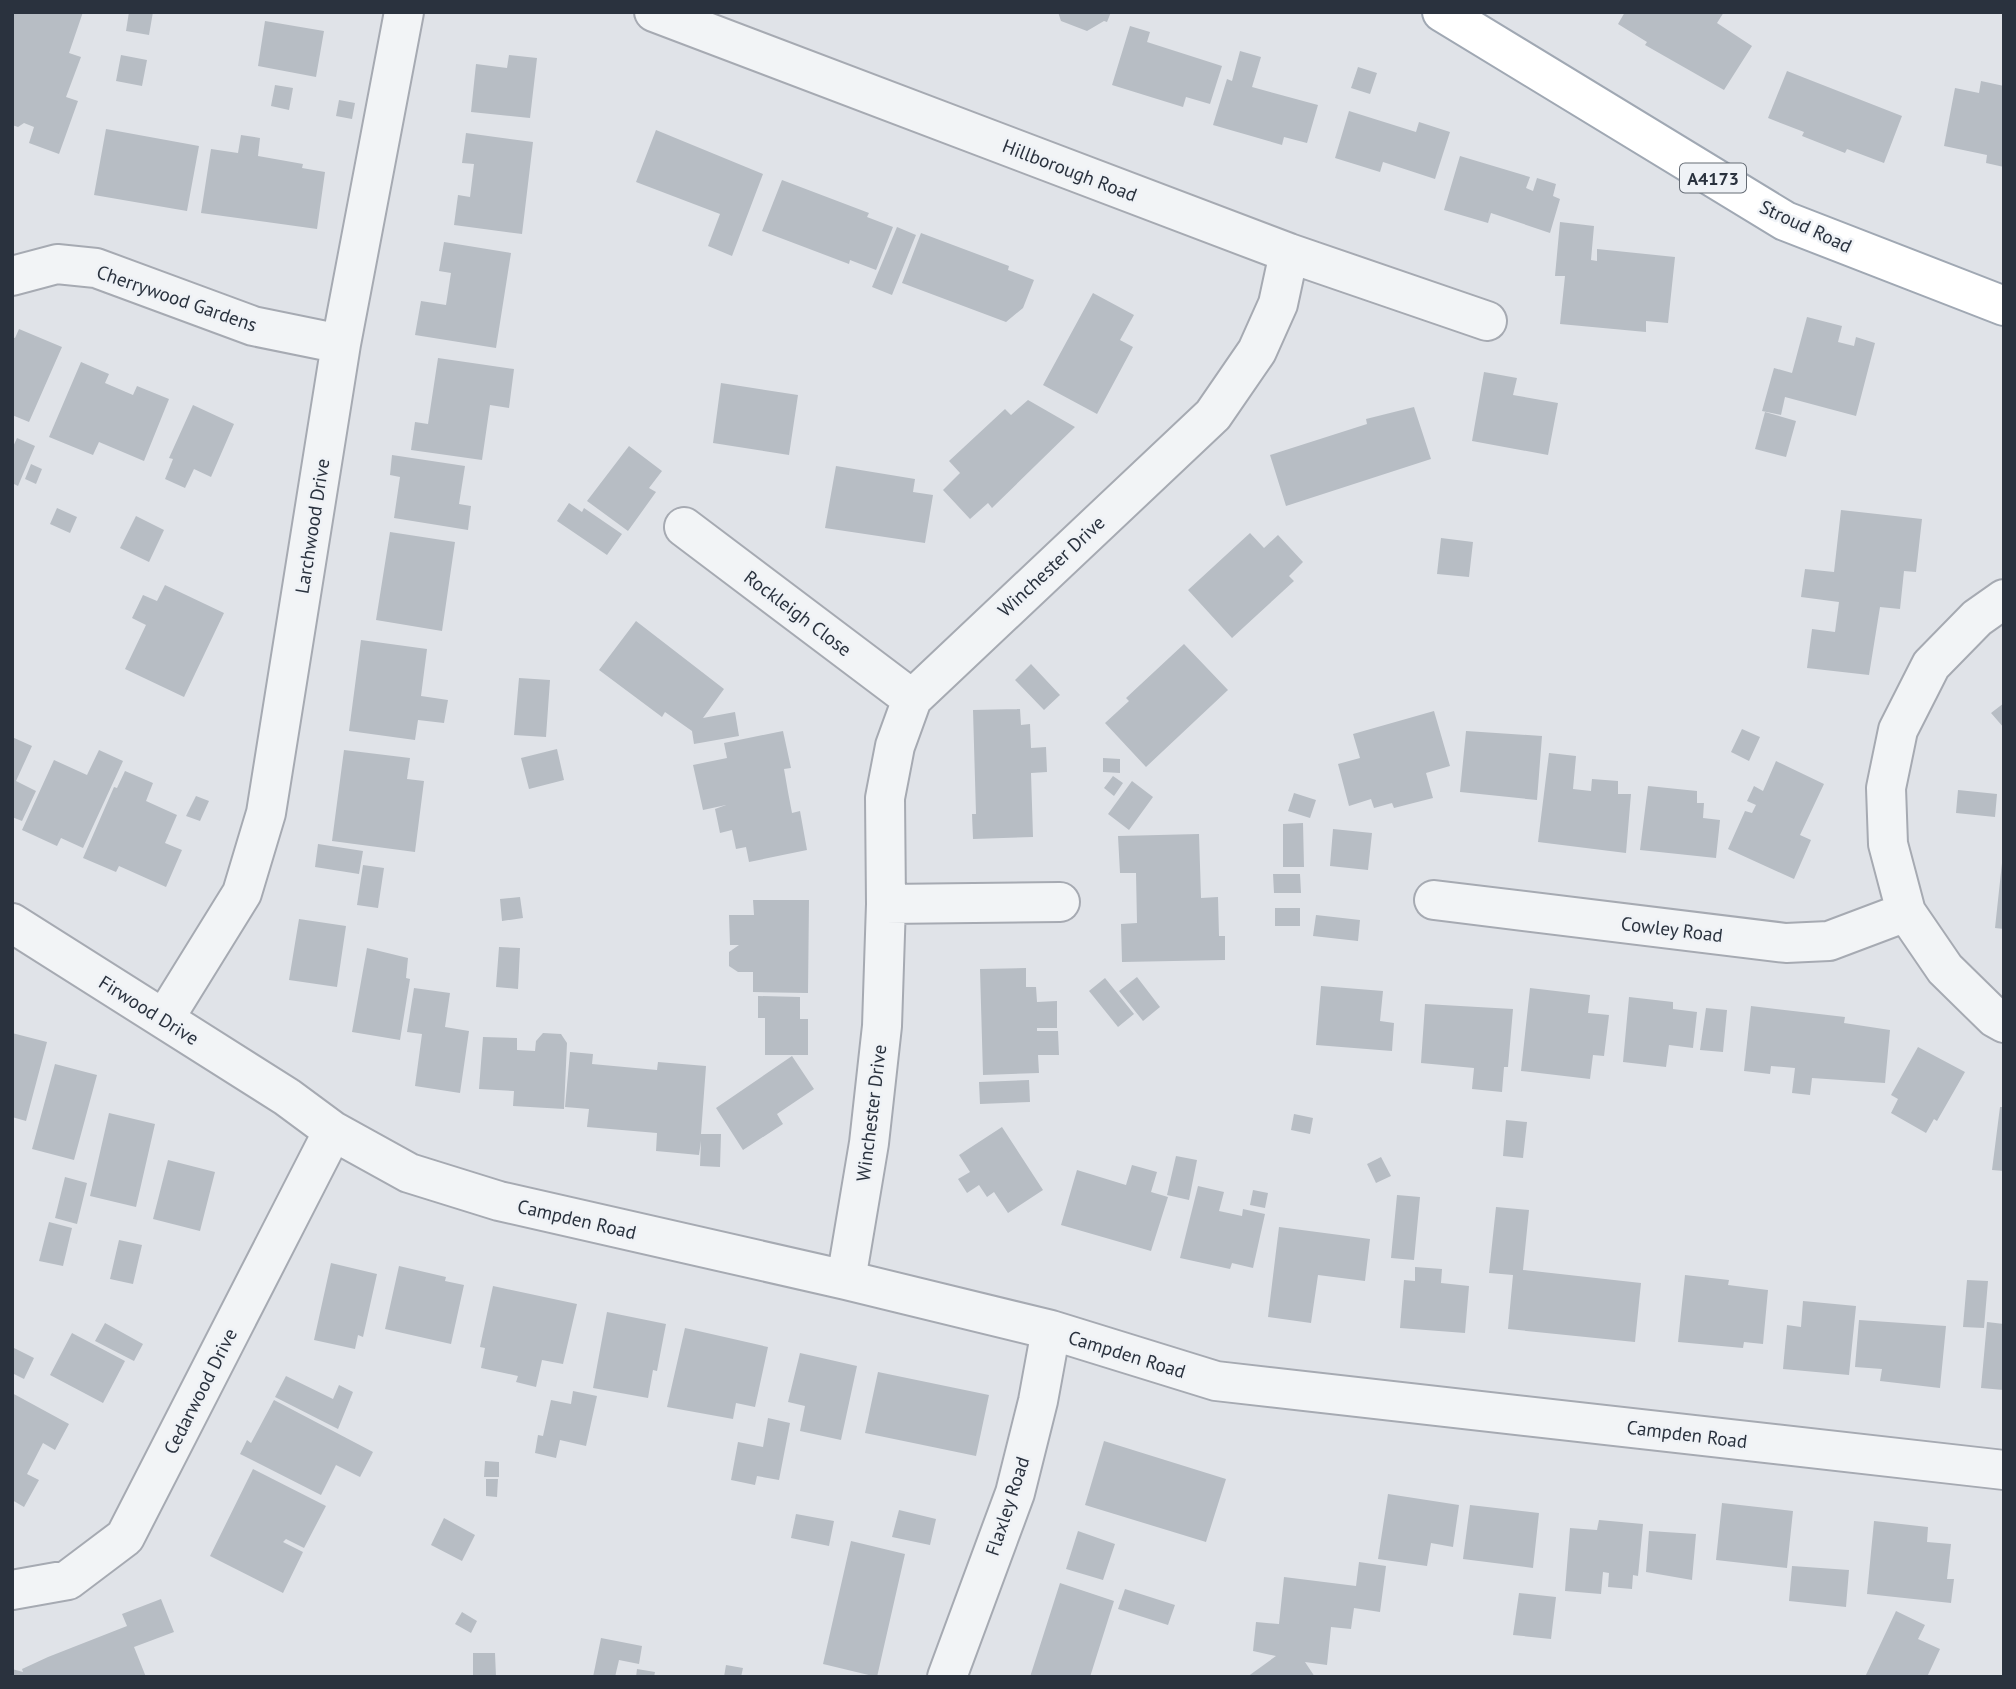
<svg xmlns="http://www.w3.org/2000/svg" width="2016" height="1689" font-family="'PT Sans',sans-serif">
<rect width="100%" height="100%" fill="#e0e3e8"/>
<path fill="#b7bdc4" d="M12 12H83L69 53 81 57 66 97 78 101 59 154 29 143 34 127 24 123 18 127 12 125Z
M129 12H153L149 35 126 31Z
M1058 12H1111L1107 22 1104 21 1087 31 1061 21Z
M1625 12H1724L1717 23 1752 46 1724 90 1645 45 1647 42 1618 24Z
M265 21 324 31 316 77 258 66Z
M1130 26 1150 32 1147 42 1222 66 1210 104 1186 97 1183 107 1112 85Z
M1240 51 1261 57 1252 87 1318 105 1307 143 1284 137 1282 145 1213 125 1227 79 1232 81Z
M121 55 147 60 142 86 116 81Z
M509 55 537 58 530 118 471 112 476 64 507 68Z
M1358 67 1377 73 1370 94 1351 88Z
M1787 71 1902 116 1884 163 1847 149 1845 153 1802 136 1804 132 1768 118Z
M1981 81 2004 86V167L1986 163 1987 155 1944 146 1955 88 1979 93Z
M275 85 293 88 289 110 271 106Z
M339 100 355 103 352 119 336 116Z
M1349 111 1416 132 1419 122 1450 132 1435 179 1383 162 1380 172 1335 158Z
M106 129 199 146 187 211 94 195Z
M656 130 763 174 732 256 708 246 720 214 636 182Z
M466 133 533 142 522 234 454 225 458 195 470 197 474 164 462 163Z
M241 135 260 138 258 156 303 164 302 168 325 172 317 229 201 213 211 149 238 153Z
M1460 156 1530 177 1526 188 1533 191 1537 178 1556 184 1553 196 1560 199 1550 233 1491 213 1488 223 1444 210Z
M782 180 869 213 867 217 893 227 876 270 850 260 849 264 762 231Z
M1560 222 1594 226 1591 260 1597 261V249L1675 257 1668 323 1646 321V332L1560 324 1565 276H1555Z
M897 227 916 235 892 295 872 287Z
M921 233 1009 266 1008 270 1034 280 1023 308 1006 322 902 283Z
M444 242 511 253 496 348 415 335 421 301 446 305 451 273 439 271Z
M1093 293 1134 315 1120 340 1133 347 1097 414 1043 385Z
M1807 317 1842 326 1838 342 1854 346 1856 337 1875 343 1856 416 1785 397 1781 415 1762 411 1774 368 1792 373Z
M19 329 62 347 29 422 12 415V337L15 338Z
M438 358 514 369 509 408 490 405 482 460 411 450 415 422 428 424Z
M81 362 109 374 105 383 133 395 137 386 169 399 144 461 99 442 93 455 49 437Z
M1484 372 1517 378 1513 395 1558 403 1548 455 1472 441Z
M721 383 798 395 789 455 713 443Z
M1028 400 1075 427 992 508 988 503 970 519 943 490 960 473 949 461 1005 409 1011 415Z
M193 405 234 424 211 477 194 469 185 488 165 479 173 459 169 458Z
M1414 407 1431 459 1286 506 1270 455 1367 424 1366 419Z
M1765 412 1796 421 1786 457 1755 449Z
M17 438 35 446 18 486 12 483V449Z
M629 446 662 471 649 488 656 492 628 531 587 501Z
M392 455 465 466 459 504 471 506 468 530 394 518 400 477 390 475Z
M31 464 42 469 36 484 25 479Z
M836 466 915 479 913 492 933 495 925 543 825 528Z
M569 503 582 512 584 508 622 534 607 555 557 521Z
M57 508 77 517 70 533 50 524Z
M1841 510 1922 519 1916 572 1904 571 1900 609 1880 607 1869 675 1807 668 1812 629 1835 632 1839 602 1801 597 1805 569 1834 572Z
M136 516 164 530 149 562 120 548Z
M390 532 455 542 442 631 376 620Z
M1250 533 1264 548 1278 535 1303 562 1289 576 1294 581 1232 638 1188 590Z
M1441 538 1473 542 1469 577 1437 574Z
M165 585 224 613 184 697 125 669 146 625 132 618 143 595 157 601Z
M636 621 724 689 703 718 735 712 739 736 694 744 692 731 665 712 662 717 599 670Z
M361 640 427 649 421 696 448 700 444 723 418 720 415 740 349 731Z
M1184 644 1228 690 1146 767 1105 723 1129 701 1126 698Z
M1031 664 1060 695 1044 710 1015 680Z
M519 678 550 680 546 737 514 735Z
M2004 703V728L1991 713Z
M1020 709 1021 725 1030 724 1031 748 1046 747 1047 772 1031 773 1033 837 973 839 972 814H976L973 710Z
M1434 711 1450 766 1426 773 1433 798 1394 808 1392 803 1374 808 1371 799 1349 806 1338 764 1360 758 1353 734Z
M1742 729 1760 737 1749 761 1731 752Z
M783 731 791 768 784 769 788 792 792 813 800 811 807 850 749 862 746 847 736 849 732 830 720 833 715 809 726 805 703 810 693 765 727 758 724 743Z
M1466 731 1542 736 1537 800 1460 792Z
M12 737 32 746 16 781 36 791 22 821 12 817Z
M557 749 564 780 529 789 521 758Z
M99 750 123 761 83 848 61 838 57 846 22 830 54 760 87 775Z
M344 750 410 758 407 779 424 781 415 852 332 841Z
M1549 753 1576 756 1573 789 1591 791 1592 779 1618 781V794H1631L1626 853 1538 842Z
M1103 758 1120 759V773L1103 772Z
M1776 761 1824 784 1800 835 1811 840 1794 879 1728 849 1745 811 1752 813 1756 805 1747 801 1754 786 1763 791Z
M125 771 153 783 146 801 177 815 165 843 182 850 166 887 119 866 116 872 83 858 114 787 117 788Z
M1113 776 1123 783 1114 796 1104 788Z
M1132 781 1153 797 1129 830 1108 814Z
M1648 786 1697 791V803H1704L1703 818 1720 820 1716 858 1640 850Z
M1958 790 1997 794 1995 817 1956 813Z
M1294 793 1316 800 1310 818 1288 811Z
M196 796 209 801 200 821 186 816Z
M1303 823 1304 867H1283V824Z
M1333 829 1372 833 1368 870 1330 866Z
M1199 834 1201 898 1218 897 1219 936H1225V960L1122 962 1121 924 1137 923 1136 873H1120L1118 836Z
M318 844 363 851 359 874 315 867Z
M2002 863H2004V929L1995 928Z
M363 865 384 868 378 908 357 905Z
M1273 874H1300L1301 893H1274Z
M520 897 523 918 502 921 500 899Z
M753 900H809L808 993 753 992V972H738L729 966V952L739 945H730L729 915H754Z
M1275 908H1300V926H1275Z
M1316 915 1360 920 1358 941 1313 936Z
M299 919 346 926 337 987 289 980Z
M499 947 520 948 518 989 496 987Z
M367 948 408 958 406 978 410 979 400 1040 352 1032Z
M1026 968V987H1036L1037 1002 1057 1001V1028H1037V1031H1058L1059 1055H1038L1039 1073 983 1075 980 969Z
M1137 977 1160 1007 1143 1021 1119 991Z
M1105 978 1134 1014 1118 1027 1089 991Z
M1321 986 1383 991 1380 1021 1394 1023 1392 1051 1316 1045Z
M414 988 450 993 445 1027 469 1031 460 1093 415 1086 422 1034 407 1032Z
M1530 988 1590 995 1588 1013 1609 1015 1604 1056 1593 1055 1590 1079 1521 1071Z
M758 996 800 997V1019H808V1055H765V1018H758Z
M1629 997 1673 1002V1009L1697 1012 1693 1048 1669 1045 1666 1067 1623 1062Z
M1425 1004 1513 1009 1508 1067H1504L1502 1092 1472 1089 1474 1068 1421 1063Z
M1751 1006 1845 1017 1844 1023 1890 1030 1885 1083 1812 1078 1810 1095 1792 1093 1795 1068 1771 1066 1770 1074 1744 1071Z
M1706 1008 1727 1010 1723 1052 1700 1050Z
M12 1033 47 1042 26 1121 12 1117Z
M543 1033 561 1034 567 1043 564 1109 513 1106 514 1091 479 1089 483 1037 517 1038V1050L535 1051 536 1041Z
M1918 1047 1965 1072 1937 1121 1934 1119 1926 1133 1891 1113 1898 1099 1891 1095Z
M570 1052 593 1054 592 1064 657 1070 658 1062 706 1066 701 1134H721L720 1167 700 1166 701 1141 699 1155 656 1151 657 1133 587 1127 589 1109 565 1107Z
M792 1056 814 1089 777 1114 783 1124 743 1150 716 1108Z
M55 1064 97 1075 74 1160 32 1149Z
M1029 1080 1030 1102 980 1104 979 1082Z
M2000 1107H2004V1171L1992 1170Z
M109 1113 155 1124 136 1207 90 1196Z
M1294 1114 1313 1118 1310 1134 1291 1130Z
M1506 1120 1527 1122 1523 1158 1503 1156Z
M1002 1127 1043 1190 1008 1213 994 1192 987 1197 979 1185 967 1193 958 1179 970 1172 959 1155Z
M1176 1156 1197 1160 1189 1200 1167 1195Z
M1381 1157 1391 1176 1376 1183 1367 1164Z
M168 1160 215 1172 200 1231 153 1219Z
M1132 1165 1157 1172 1151 1192 1168 1197 1151 1251 1061 1225 1077 1170 1126 1185Z
M65 1177 87 1183 77 1224 55 1218Z
M1198 1186 1224 1192 1219 1211 1242 1216 1243 1209 1265 1214 1253 1268 1232 1263 1230 1269 1180 1258Z
M1253 1190 1268 1193 1265 1208 1250 1205Z
M1397 1195 1420 1197 1414 1260 1391 1258Z
M1496 1207 1529 1210 1523 1270 1641 1283 1635 1342 1508 1329 1513 1275 1489 1273Z
M49 1222 72 1228 63 1266 39 1261Z
M1279 1227 1370 1239 1365 1281 1318 1275 1311 1323 1268 1317Z
M119 1240 142 1245 133 1284 110 1279Z
M331 1263 377 1274 363 1337 358 1335 355 1349 314 1340Z
M399 1266 446 1277 445 1281 464 1285 451 1344 385 1329Z
M1415 1267 1442 1269 1441 1283 1469 1286 1465 1333 1400 1328 1404 1280 1415 1281Z
M1685 1275 1729 1280 1728 1285 1768 1290 1763 1344 1744 1342 1743 1348 1678 1342Z
M1967 1280 1988 1281 1984 1328 1963 1327Z
M493 1286 577 1304 563 1364 542 1360 536 1387 516 1382 518 1376 481 1368 485 1348 480 1347Z
M1803 1301 1856 1306 1849 1375 1783 1369 1787 1325 1801 1327Z
M607 1312 666 1324 657 1371 653 1370 648 1398 593 1388Z
M1859 1320 1946 1326 1940 1388 1880 1381 1882 1369 1855 1367Z
M1987 1322 2004 1324V1390L1981 1388Z
M105 1323 143 1344 134 1361 95 1341Z
M685 1328 768 1347 755 1407 736 1403 733 1419 667 1407Z
M72 1333 125 1361 103 1403 50 1375Z
M12 1347 34 1358 24 1379 12 1373Z
M800 1353 857 1366 841 1440 800 1431 805 1406 788 1402Z
M878 1372 989 1395 976 1456 865 1433Z
M286 1376 333 1399 339 1385 353 1392 338 1429 275 1397Z
M573 1391 597 1396 586 1446 560 1440 556 1458 535 1453 538 1435 543 1436 551 1400 571 1404Z
M12 1393 69 1424 55 1450 43 1443 27 1474 39 1480 24 1507 12 1500Z
M274 1400 373 1452 360 1477 336 1465 321 1495 240 1454 247 1440 251 1443Z
M768 1418 790 1423 779 1480 757 1476 755 1485 731 1480 738 1442 763 1447Z
M1104 1441 1226 1479 1206 1542 1085 1505Z
M485 1461 499 1462V1477H484Z
M253 1469 326 1506 304 1548 286 1539 283 1542 303 1552 283 1593 210 1556Z
M486 1479H498L497 1497 486 1496Z
M1388 1494 1459 1505 1453 1547 1431 1543 1427 1566 1378 1559Z
M1722 1503 1793 1511 1787 1568 1716 1560Z
M1470 1505 1539 1513 1533 1568 1463 1559Z
M899 1510 936 1519 930 1545 892 1537Z
M796 1514 834 1521 829 1546 791 1538Z
M444 1518 475 1535 462 1561 431 1545Z
M1599 1520 1643 1524 1638 1576 1633 1575 1632 1589 1608 1587 1609 1573 1603 1572 1601 1594 1565 1591 1570 1528 1597 1530Z
M1874 1521 1928 1527 1927 1542 1951 1544 1947 1579H1954L1951 1603 1867 1594Z
M1078 1531 1115 1544 1103 1580 1066 1569Z
M1649 1531 1696 1534 1692 1580 1646 1572Z
M851 1541 905 1554 877 1677 823 1664Z
M1359 1562 1386 1566 1380 1612 1354 1608 1351 1629 1331 1627 1327 1665 1305 1662 1315 1677H1247L1276 1656 1253 1651 1256 1622 1279 1624 1284 1577 1356 1586Z
M1792 1566 1849 1570 1846 1607 1789 1601Z
M1060 1583 1114 1601 1090 1677H1030Z
M1125 1589 1175 1605 1168 1625 1118 1609Z
M1519 1593 1556 1597 1551 1639 1513 1635Z
M161 1599 174 1632 134 1647 146 1677H12V1669L23 1672 22 1669 48 1657 127 1626 122 1614Z
M1896 1611 1925 1625 1918 1639 1940 1649 1927 1677H1865Z
M462 1612 477 1621 471 1633 455 1624Z
M601 1638 642 1646 639 1664 619 1660 615 1677H593Z
M473 1653H495L496 1677H473Z
M726 1665 743 1668 741 1677H724Z
M637 1669 655 1672 654 1677H636Z"/>
<g fill="none" stroke-linecap="round" stroke-linejoin="round">
<defs>
<path id="street" d="M654 12 1289 253 1487 321
M12 276 57 264 96 268 253 326 341 344
M684 527 912 699
M2004 599 1977 618 1931 665 1898 730 1886 788 1888 844 1906 912 1945 969 1995 1018 2004 1023
M1434 900 1786 943 1829 941 1906 912
M886 904 1060 902
M12 923 287 1097 333 1131 409 1173 499 1201 846 1280 1051 1330 1216 1381 2004 1470
M164 1019 242 893 266 813 341 344 404 12
M846 1280 869 1143 882 1026 886 904 885 798 895 746 912 699 1213 415 1257 351 1278 304 1289 253
M12 1590 68 1580 125 1537 333 1131
M947 1677 1015 1493 1038 1401 1051 1330"/>
<path id="primary" d="M1442 12 1785 221 2004 306"/>
</defs>
<use href="#street" stroke="#a6aab2" stroke-width="42"/>
<use href="#primary" stroke="#a0a8b3" stroke-width="42"/>
<use href="#street" stroke="#f2f4f6" stroke-width="38"/>
<use href="#primary" stroke="#fff" stroke-width="38"/>
</g>
<g text-anchor="middle" dominant-baseline="central" stroke-width="5" stroke-linejoin="round" paint-order="stroke">
<rect fill="#eff2f6" stroke="#656c75" stroke-width="2" x="1680" y="163.5" width="66" height="29" rx="5"/>
<g font-size="18" font-weight="bold" fill="#2a323e">
<text x="1713" y="178">A4173</text>
</g>
<g font-size="19" fill="#2a323e" stroke="#eff2f6">
<text transform="translate(1070 170) rotate(21)">Hillborough Road</text>
<text transform="translate(1806 226) rotate(25)">Stroud Road</text>
<text transform="translate(177 298) rotate(19)">Cherrywood Gardens</text>
<text transform="translate(312 526) rotate(-81)">Larchwood Drive</text>
<text transform="translate(1051 566) rotate(-43)">Winchester Drive</text>
<text transform="translate(798 613) rotate(37)">Rockleigh Close</text>
<text transform="translate(1672 929) rotate(7)">Cowley Road</text>
<text transform="translate(149 1010) rotate(32)">Firwood Drive</text>
<text transform="translate(871 1113) rotate(-83)">Winchester Drive</text>
<text transform="translate(577 1219) rotate(13)">Campden Road</text>
<text transform="translate(1127 1354) rotate(17)">Campden Road</text>
<text transform="translate(200 1391) rotate(-63)">Cedarwood Drive</text>
<text transform="translate(1687 1434) rotate(7)">Campden Road</text>
<text transform="translate(1007 1506) rotate(-72)">Flaxley Road</text>
</g>
</g>
<rect width="2016" height="1689" fill="none" stroke="#2a323e" stroke-width="28"/>
</svg>
